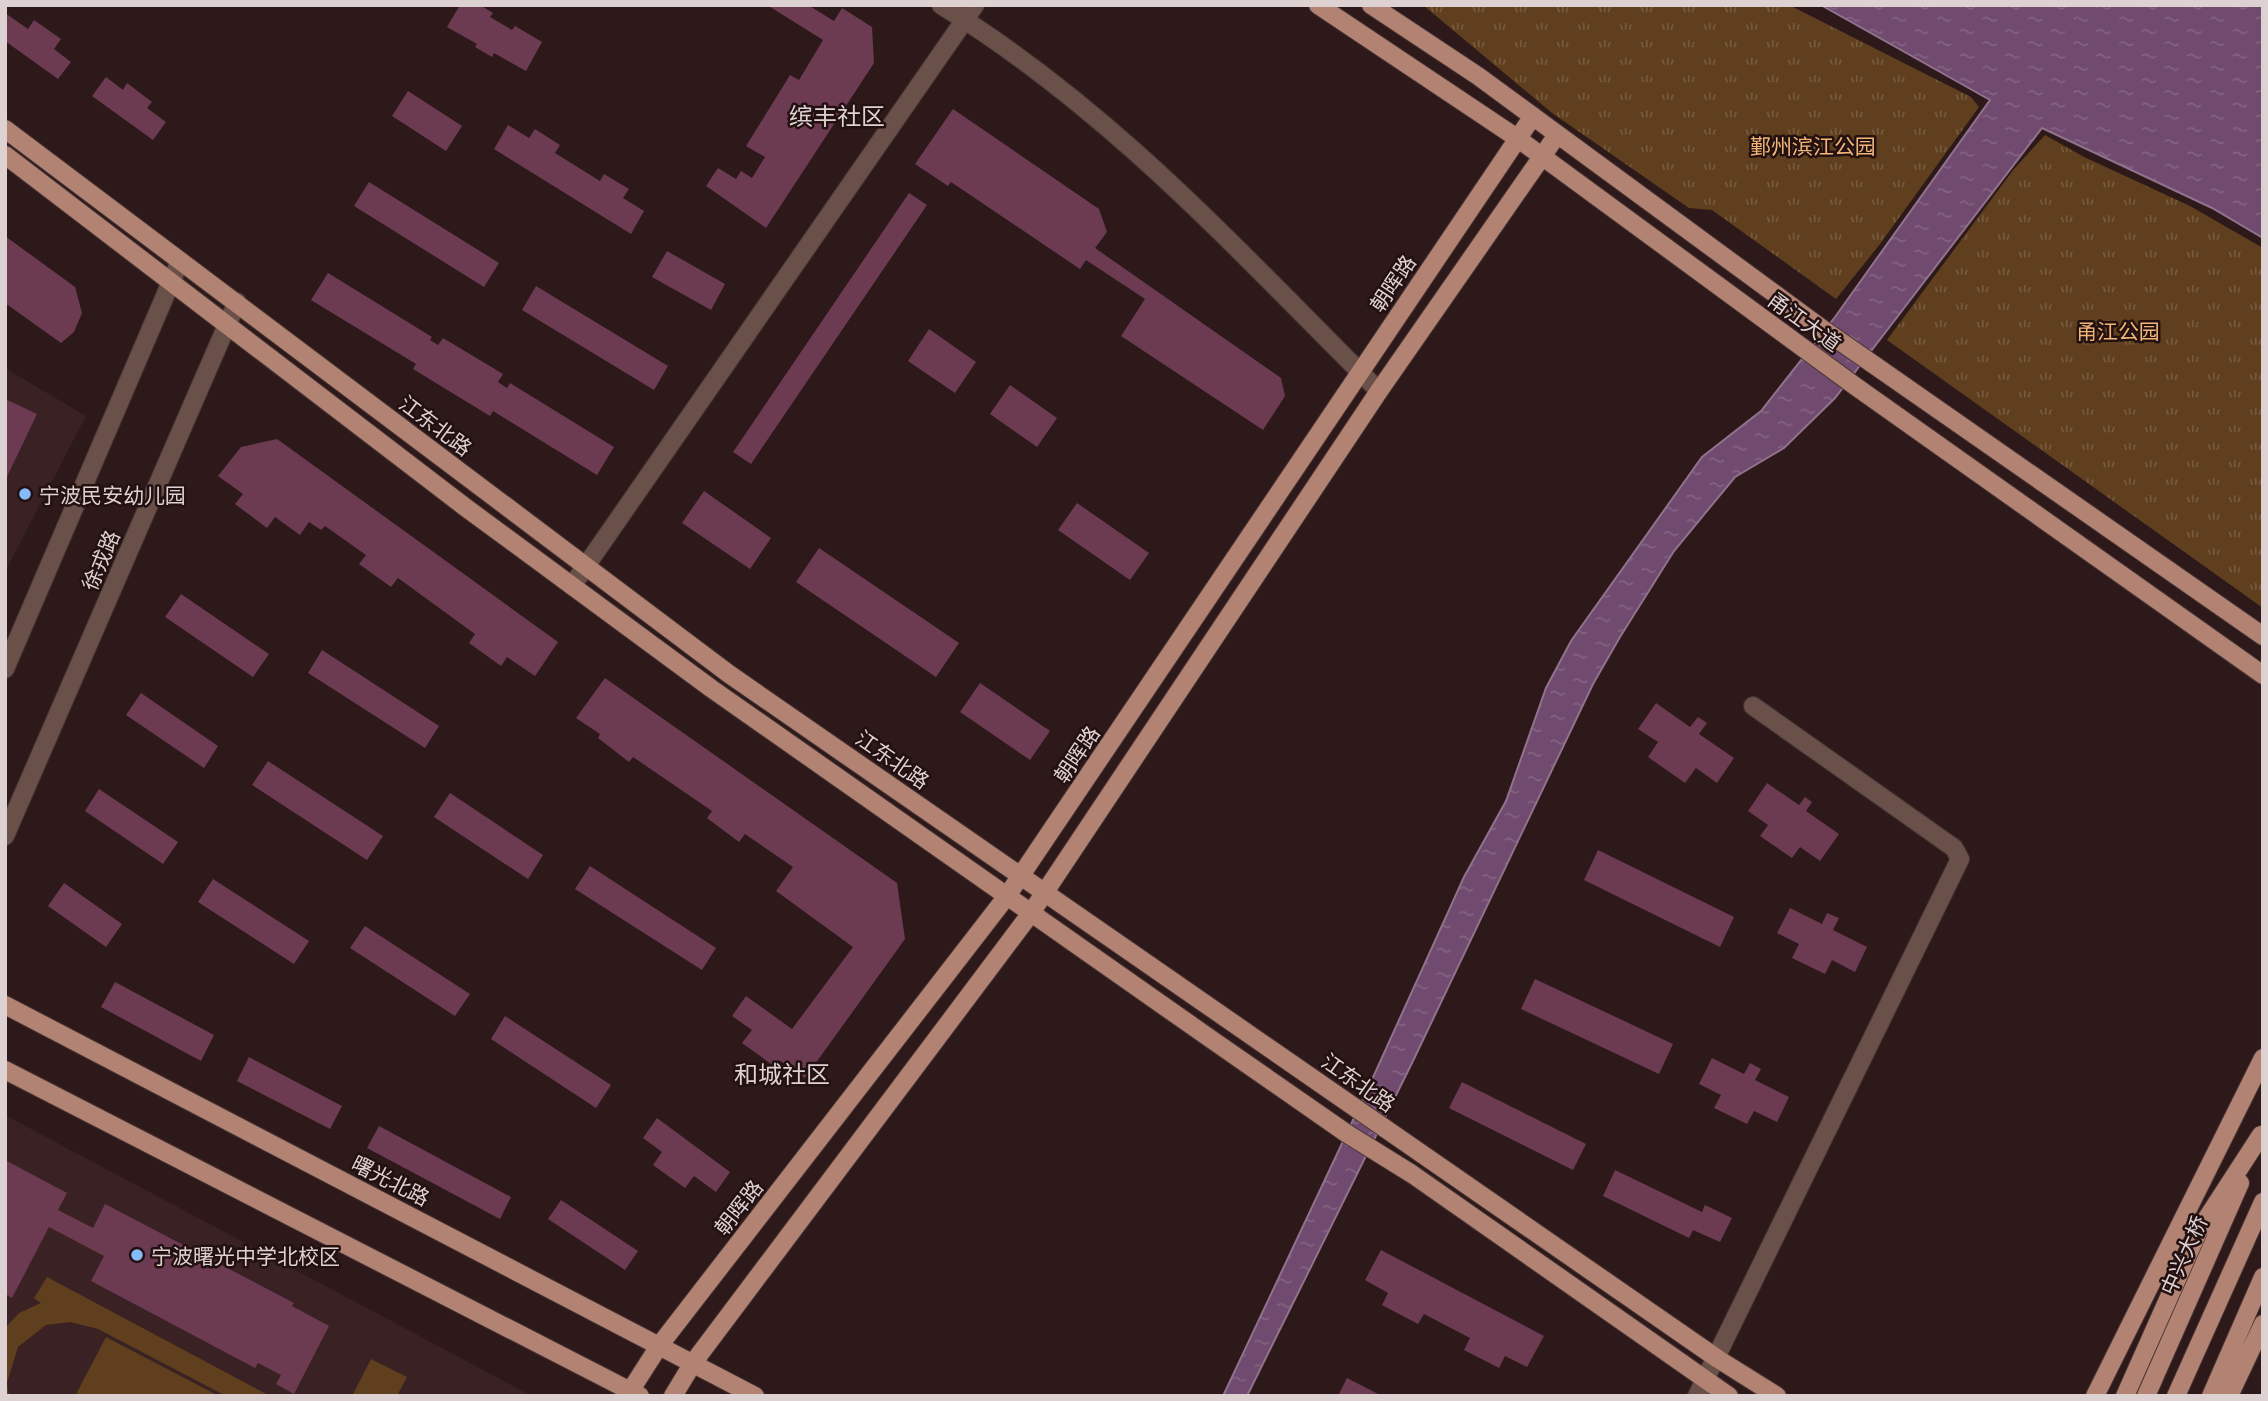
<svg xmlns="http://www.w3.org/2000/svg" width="2268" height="1401" font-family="Commissioner,'Noto Sans SC',sans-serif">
<defs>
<pattern id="grass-tufts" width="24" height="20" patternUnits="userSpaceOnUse" patternTransform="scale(1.75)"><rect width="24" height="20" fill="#5f3f1d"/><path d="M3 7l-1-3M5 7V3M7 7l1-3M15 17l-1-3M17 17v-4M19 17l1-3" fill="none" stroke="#765a3d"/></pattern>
<pattern id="water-ripples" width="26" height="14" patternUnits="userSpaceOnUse" patternTransform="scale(1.75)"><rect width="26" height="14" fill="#704a6f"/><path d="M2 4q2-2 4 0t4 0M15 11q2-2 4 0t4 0" fill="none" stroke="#846382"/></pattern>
</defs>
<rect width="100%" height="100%" fill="#2d191a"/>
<path fill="#3a2123" d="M5 368 86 416 5 572Z
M5 1115 532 1396H5Z"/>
<path fill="url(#grass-tufts)" d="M1423 5H1789L1971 97 1979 107 1880 244 1836 299 1712 210 1689 208 1552 113Z
M2045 135 2084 157 2190 206 2263 248V608L1887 340 2014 169Z"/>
<path fill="#5f3f1d" d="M47 1277 270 1396H226L98 1329 70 1322 46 1325 18 1347 7 1383 9 1396H5V1328L19 1313 41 1303 34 1298Z
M106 1337 219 1396H75Z
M371 1359 407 1377 397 1396H352Z"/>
<path fill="url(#water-ripples)" stroke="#91728c" stroke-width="2" d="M1821 5H2263V238L2212 208 2042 128 1835 398 1784 448 1735 477 1674 551 1620 637 1593 684 1412 1063 1247 1396H1223L1370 1084 1464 877 1506 801 1546 688 1571 641 1702 457 1761 411 1835 317 1990 100Z"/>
<path fill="#6c3b52" d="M460 5H480L493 13 490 17 512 30 515 26 542 42 526 71 494 53 492 57 475 47 477 44 447 27Z
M767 5H808L834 21 842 8 872 27 874 63 766 228 706 186 718 168 736 179 741 171 752 178 765 157 746 146 790 75 799 80 823 40Z
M5 13 28 29 34 20 61 39 54 49 71 62 58 79 5 41Z
M106 77 123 90 127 83 152 102 147 108 166 122 153 140 92 96Z
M408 91 462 126 446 151 392 116Z
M953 109 1099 209 1107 232 1095 248 1281 378 1285 396 1263 430 1121 336 1145 299 1086 260 1080 269 951 182 948 186 915 164Z
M508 125 529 138 535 129 560 145 555 153 600 181 604 174 629 189 623 198 644 211 631 234 494 149Z
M369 182 499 263 484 287 354 206Z
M909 193 927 205 751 464 733 452Z
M5 236 75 287 82 313 74 332 61 343 5 303Z
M667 251 725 284 711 310 652 277Z
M328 273 432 337 430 340 438 345 443 338 503 374 498 382 507 388 510 383 614 447 597 475 493 411 490 416 413 369 416 364 311 300Z
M536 286 668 366 654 390 522 310Z
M929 329 976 362 955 393 908 361Z
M1010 385 1057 418 1037 447 990 414Z
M5 399 37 414 5 481Z
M277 439 558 642 535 676 507 657 501 666 469 643 475 634 398 578 391 587 359 564 366 555 325 526 321 530 309 522 300 535 275 517 267 528 235 504 243 494 218 476 241 447Z
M704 491 771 538 750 569 682 523Z
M1077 503 1149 553 1130 580 1058 530Z
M819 548 959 643 936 677 796 582Z
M181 594 269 654 253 677 165 617Z
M322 650 439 726 425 748 308 673Z
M605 678 897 883 905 939 805 1078 779 1060 774 1066 742 1043 752 1030 732 1016 746 996 792 1029 853 947 776 891 793 867 745 834 739 842 707 818 712 811 633 757 629 762 598 738 600 734 576 718Z
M980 683 1050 731 1030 760 960 712Z
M141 693 218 746 204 768 126 715Z
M1656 703 1690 727 1698 717 1707 723 1699 734 1734 758 1717 783 1696 768 1685 783 1648 757 1658 742 1638 729Z
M268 761 383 836 367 860 252 785Z
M1767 783 1799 805 1805 797 1812 802 1806 811 1839 834 1820 861 1800 847 1792 858 1760 836 1768 825 1748 811Z
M99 789 178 842 163 864 85 811Z
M450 793 543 855 528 879 434 817Z
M1598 850 1734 917 1720 947 1584 880Z
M590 866 716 948 702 970 575 889Z
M213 879 309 941 294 964 198 902Z
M64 883 122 924 106 947 48 906Z
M1790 908 1822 924 1827 913 1839 918 1833 930 1867 947 1855 972 1832 960 1825 974 1792 958 1799 944 1777 933Z
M365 926 470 994 455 1016 350 948Z
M1535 979 1673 1044 1659 1074 1521 1009Z
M115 982 214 1035 201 1061 101 1007Z
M505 1016 611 1085 596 1108 491 1039Z
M249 1057 342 1106 330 1129 237 1081Z
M1712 1058 1744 1074 1750 1063 1761 1069 1755 1080 1789 1097 1777 1122 1754 1111 1747 1124 1714 1108 1721 1095 1699 1084Z
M1462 1082 1586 1144 1573 1170 1449 1108Z
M657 1118 730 1172 716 1192 694 1176 685 1188 653 1165 662 1152 643 1138Z
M379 1126 511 1197 500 1219 367 1148Z
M5 1160 67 1193 58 1210 93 1228 105 1204 294 1303 292 1306 329 1326 294 1394 276 1384 281 1375 258 1363 255 1368 91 1281 104 1256 49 1227 12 1298 5 1294Z
M1615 1170 1702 1212 1705 1205 1732 1218 1720 1242 1693 1230 1689 1238 1603 1196Z
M561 1200 638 1251 625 1270 548 1219Z
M1381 1250 1544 1336 1527 1367 1505 1356 1499 1368 1464 1350 1470 1338 1424 1314 1418 1324 1382 1305 1388 1293 1365 1280Z
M1347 1378 1382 1396H1338Z"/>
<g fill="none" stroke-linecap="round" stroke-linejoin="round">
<defs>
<path id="minor" d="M941 5C1112 110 1238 251 1379 391
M572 586 975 5
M5 669 180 261
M5 836 237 302
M1697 1396 1960 859 1954 848 1753 706"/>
<path id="major" d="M1318 5 1517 138 1855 386 2263 675
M1371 5 1478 76 1824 330 2263 636
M5 129 729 674 1718 1359 1777 1396
M5 155 465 507 712 689 1208 1037 1346 1133 1412 1174 1729 1396
M5 1005 755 1396
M5 1070 640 1396
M627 1396 659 1346 1007 896 1533 116
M673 1396 693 1363 1031 913 1379 391 1557 135
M2095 1396 2263 1058
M2125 1396 2198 1232 2261 1135
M2146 1396 2240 1183
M2176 1396 2263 1202
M2211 1396 2263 1277
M2229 1396 2263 1324"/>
</defs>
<use href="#minor" stroke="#463334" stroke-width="20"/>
<use href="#major" stroke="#463334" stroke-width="20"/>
<use href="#minor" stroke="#695149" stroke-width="18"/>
<use href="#major" stroke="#b28372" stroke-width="18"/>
</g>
<g fill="#86bbfb" stroke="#231011" stroke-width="2.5">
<circle cx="25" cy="494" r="7"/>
<circle cx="137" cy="1255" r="7"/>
</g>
<g text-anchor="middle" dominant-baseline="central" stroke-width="5" stroke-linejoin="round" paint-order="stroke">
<g font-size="21" fill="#f2b578" stroke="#231011">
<text x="1813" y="145">鄞州滨江公园</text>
<text x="2118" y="330">甬江公园</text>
</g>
<g font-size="21" fill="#ded1d1" stroke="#231011">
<text transform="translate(1392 283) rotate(-56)">朝晖路</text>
<text transform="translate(1805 321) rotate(36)">甬江大道</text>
<text transform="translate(436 425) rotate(37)">江东北路</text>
<text transform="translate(100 560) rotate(-67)">徐戎路</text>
<text transform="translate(1076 754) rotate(-56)">朝晖路</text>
<text transform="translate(893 759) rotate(35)">江东北路</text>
<text transform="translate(1359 1082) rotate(35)">江东北路</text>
<text transform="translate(391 1180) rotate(27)">曙光北路</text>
<text transform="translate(738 1207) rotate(-52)">朝晖路</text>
<text transform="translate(2183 1255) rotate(-66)">中兴大桥</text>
</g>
<g font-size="21" fill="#ded1d1" stroke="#231011" text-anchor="start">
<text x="39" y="494">宁波民安幼儿园</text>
<text x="151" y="1255">宁波曙光中学北校区</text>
</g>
<g font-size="24" fill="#ded1d1" stroke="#231011">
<text x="837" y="115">缤丰社区</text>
<text x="782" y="1073">和城社区</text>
</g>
</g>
<rect width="2268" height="1401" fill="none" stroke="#ded1d1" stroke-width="14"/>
</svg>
